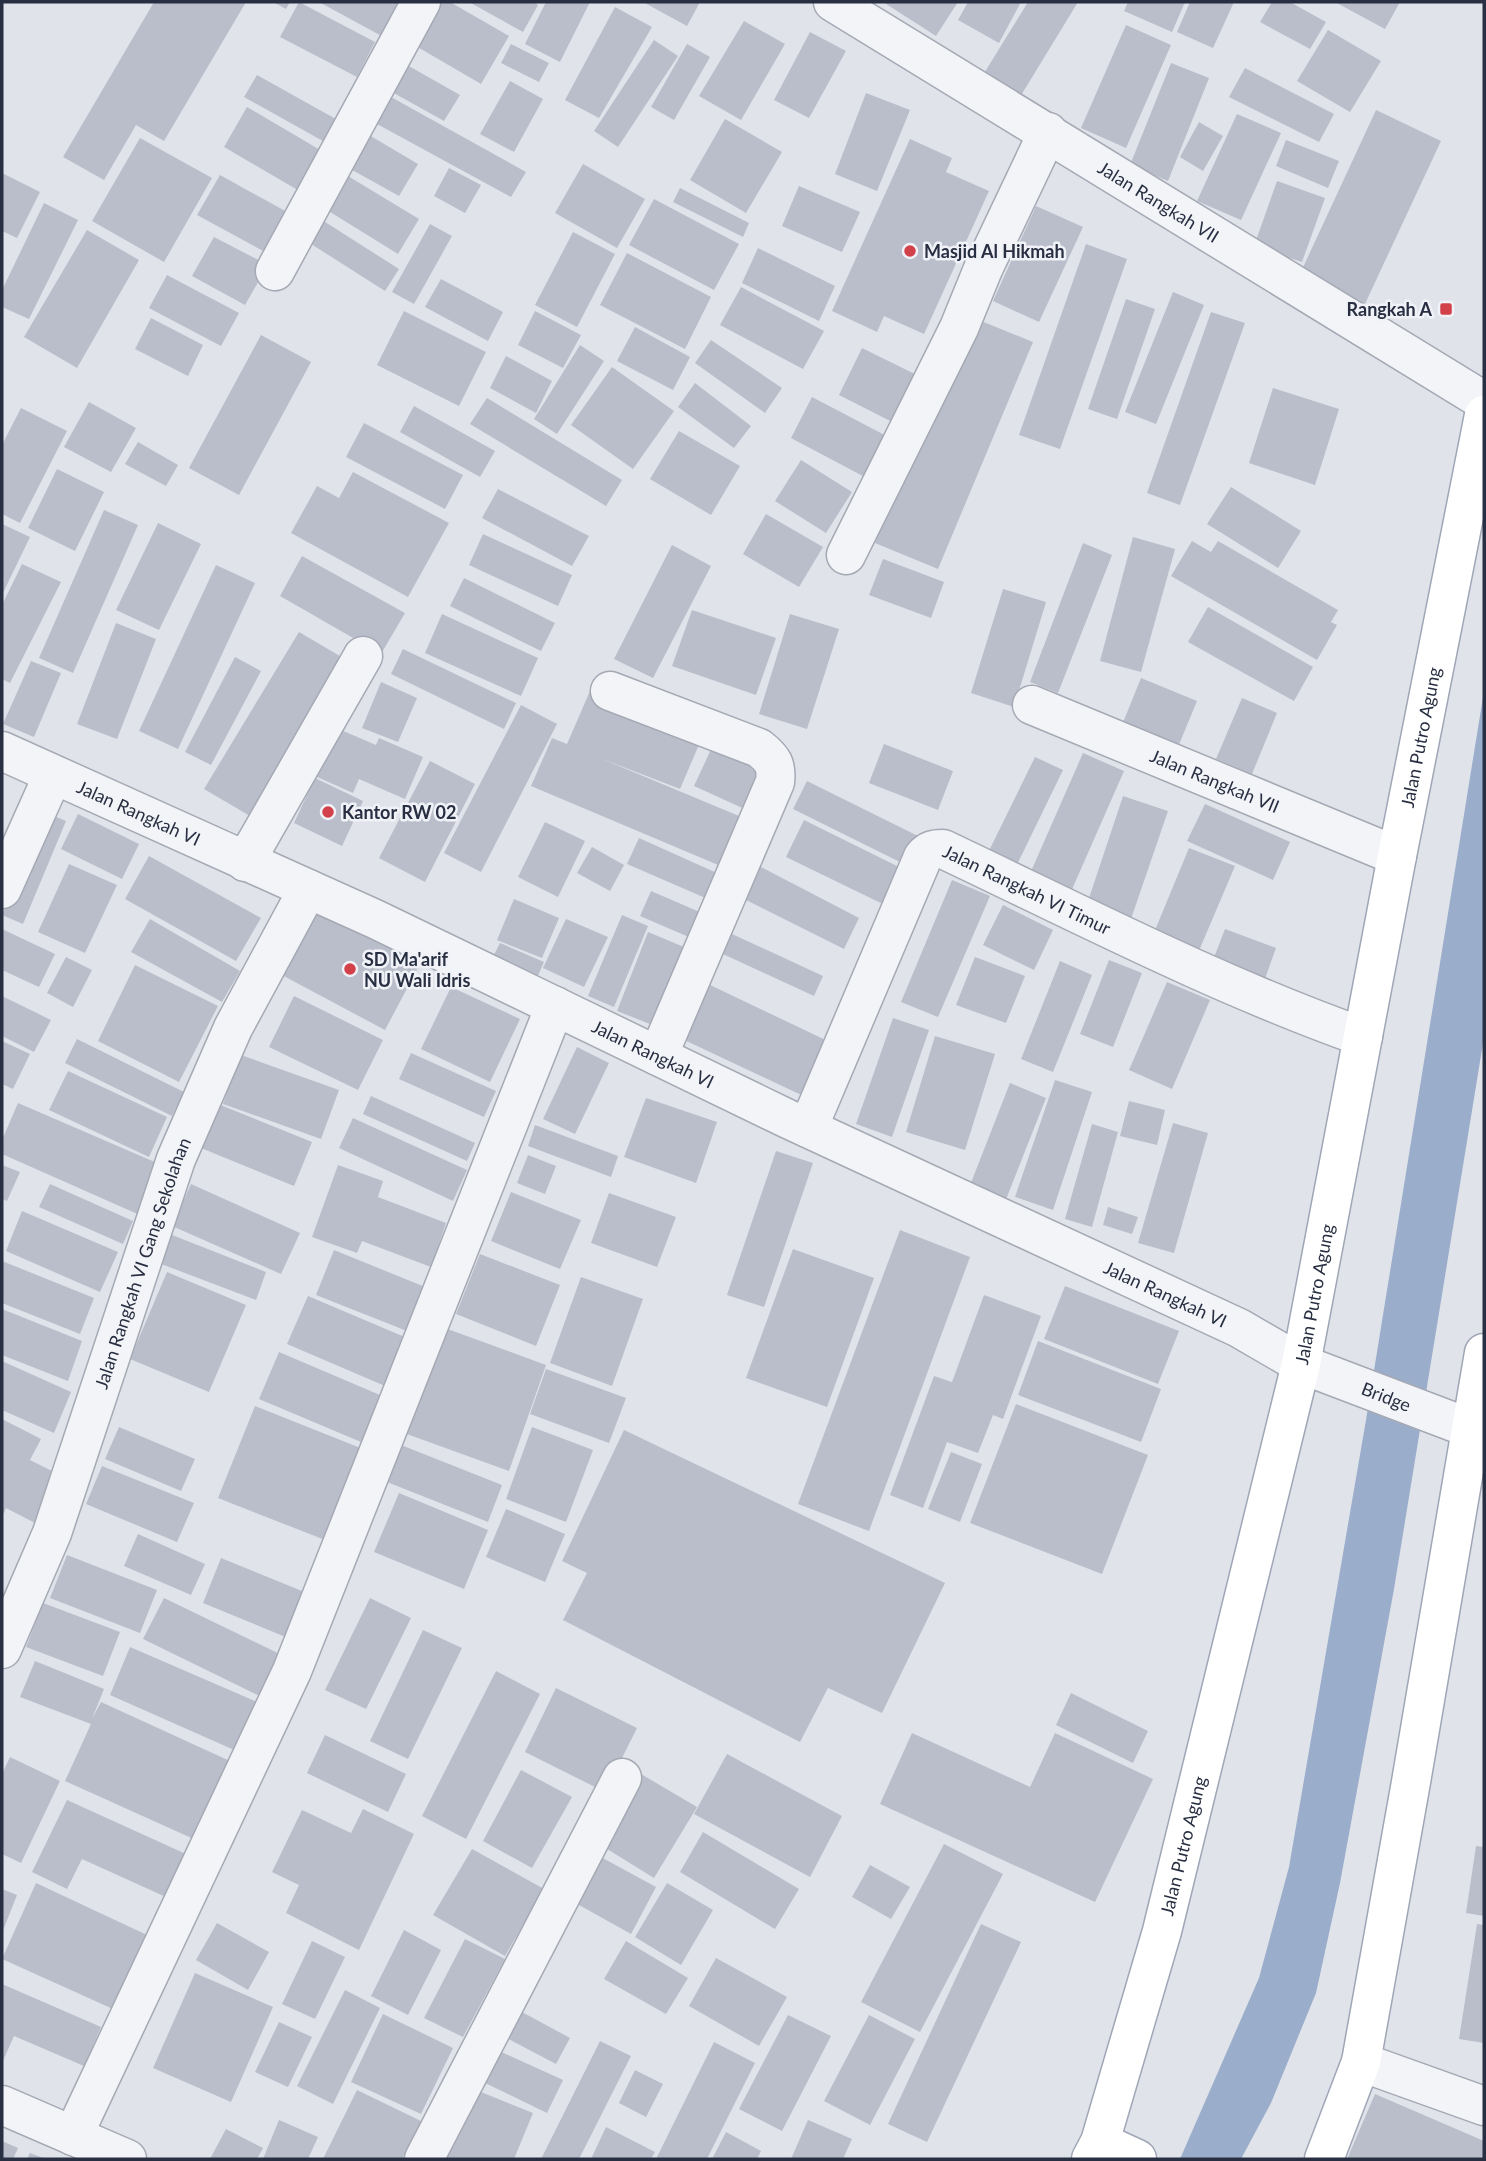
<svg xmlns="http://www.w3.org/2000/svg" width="1486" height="2161" font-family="Lato,sans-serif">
<rect width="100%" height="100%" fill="#e0e3ea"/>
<path fill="#9aadcb" d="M1484 691V1037L1394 1589 1340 1883 1316 1993 1271 2103 1241 2159H1180L1259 1978 1289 1867 1366 1420Z"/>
<path fill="#babeca" d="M154 2H246L164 141 136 125 104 180 63 157Z
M273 2H290L286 9Z
M299 2 375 42 357 77 280 37Z
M319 2H410L389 40Z
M432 2H450L509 36 481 84 409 42Z
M469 2H533L538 5 523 32Z
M546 2H590L560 62 525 44Z
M643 2H700L687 26Z
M883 2H958L936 36Z
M968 2H1021L999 43 958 20Z
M1028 2H1078L1020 97 983 75Z
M1128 2H1185L1172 32 1124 11Z
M1190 2H1234L1213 48 1177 32Z
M1272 2H1290L1326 22 1310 49 1260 22Z
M1335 2H1400L1385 29Z
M615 7 652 27 599 118 565 100Z
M744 21 785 44 741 120 699 96Z
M1126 25 1171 45 1126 148 1081 128Z
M1328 30 1381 61 1350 112 1297 81Z
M810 32 846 51 809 118 774 100Z
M654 40 678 56 618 147 594 131Z
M511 44 549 63 539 82 501 63Z
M687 44 710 57 674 120 651 107Z
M1171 63 1209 78 1168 181 1130 165Z
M407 65 460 95 444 121 392 92Z
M1245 68 1334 114 1319 142 1229 97Z
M257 75 343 123 330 145 244 97Z
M510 81 543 99 514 152 480 134Z
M866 93 910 110 877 191 835 174Z
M391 97 526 172 511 197 377 124Z
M247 107 332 157 308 196 224 147Z
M1376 110 1441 141 1364 306 1299 276Z
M1237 114 1281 133 1241 220 1197 201Z
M725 119 782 152 746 213 690 180Z
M1199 122 1223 136 1203 171 1180 157Z
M364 132 418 164 399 196 345 166Z
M140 138 212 178 164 262 92 221Z
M910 139 952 158 946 172 989 191 924 334 884 316 877 332 832 311Z
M1286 140 1339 161 1328 188 1276 166Z
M583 164 645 199 617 248 555 213Z
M449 168 481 185 465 213 434 196Z
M2 173 40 192 17 238 2 231Z
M343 173 419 219 398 254 322 207Z
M220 175 287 212 265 252 197 215Z
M1277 181 1325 198 1302 262 1254 246Z
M799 186 860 212 842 252 782 226Z
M680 188 749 223 743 237 673 202Z
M654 199 739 244 714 290 629 245Z
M44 203 78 220 29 319 2 307V290Z
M1036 206 1083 227 1039 322 993 301Z
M322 220 399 269 385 291 308 242Z
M430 224 452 236 414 304 392 292Z
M87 230 139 260 77 368 24 337Z
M573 232 615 254 577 327 535 305Z
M214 237 268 265 245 305 192 276Z
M1086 244 1127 259 1060 449 1019 435Z
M758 248 835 286 819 321 742 283Z
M627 253 711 297 685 349 600 305Z
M167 275 239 313 221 346 149 308Z
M441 279 503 312 488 341 425 307Z
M741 287 824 331 803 369 720 325Z
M1173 292 1204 305 1156 424 1125 412Z
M1126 299 1155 309 1117 419 1088 409Z
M404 311 486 352 459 406 377 365Z
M535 311 581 335 563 368 518 345Z
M1211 312 1245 323 1180 505 1147 493Z
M969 316 1033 342 938 569 875 543Z
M151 318 203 345 188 376 135 349Z
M635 327 690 357 673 390 617 361Z
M261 335 311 362 239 495 189 468Z
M711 340 782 388 765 413 695 363Z
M580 345 604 361 557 434 534 419Z
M862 348 929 381 906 429 839 395Z
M506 356 552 381 536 413 490 388Z
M612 367 674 411 633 469 571 425Z
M695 383 751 426 734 448 678 407Z
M1273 388 1339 409 1315 485 1249 463Z
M812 397 898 442 876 483 791 438Z
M487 398 622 480 606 506 470 424Z
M89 402 136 428 111 472 64 447Z
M414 406 495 451 480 477 400 432Z
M21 408 67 431 20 523 2 514V445Z
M364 423 463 475 445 509 346 457Z
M679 431 740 466 711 515 650 479Z
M138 442 178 465 166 486 125 464Z
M801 460 852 492 826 533 775 501Z
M57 469 104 492 75 551 28 528Z
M353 472 449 523 408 597 291 533 317 486 339 498Z
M1231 487 1301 531 1278 568 1207 524Z
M498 489 589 536 572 566 482 518Z
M104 510 138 525 73 673 39 658Z
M766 514 823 547 799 587 743 554Z
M158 523 201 544 159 630 116 610Z
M2 524 30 537 2 595Z
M483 534 572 575 558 606 469 565Z
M1133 537 1175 549 1141 672 1100 661Z
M1192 541 1211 552 1218 541 1338 610 1331 622 1337 625 1317 660 1171 576Z
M1083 543 1112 555 1058 693 1030 682Z
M672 545 711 566 653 678 614 659Z
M302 556 405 613 381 654 280 596Z
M883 559 944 582 931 618 869 595Z
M22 564 61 582 10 683 2 679V605Z
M216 565 255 583 178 749 139 731Z
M464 578 555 623 541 651 450 606Z
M1003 589 1046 602 1014 707 971 693Z
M1208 607 1313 667 1294 701 1188 642Z
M692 610 776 638 756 695 672 666Z
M442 614 538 658 521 696 425 653Z
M790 614 839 629 807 729 759 714Z
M116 623 156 639 117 739 77 724Z
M299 632 345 659 250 816 204 789Z
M403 649 516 703 504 729 391 674Z
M235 657 261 671 211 765 185 752Z
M31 661 61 673 34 737 3 724Z
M1141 678 1197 701 1178 747 1122 725Z
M381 682 417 698 398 742 362 728Z
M590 691 701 740 680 789 600 758 751 821 730 870 531 786 552 738 567 744Z
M1242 698 1277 713 1252 774 1216 759Z
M521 705 557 724 481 872 444 853Z
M327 724 376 745 379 738 423 757 405 799 359 779 353 793 304 771Z
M884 744 953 771 938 810 869 783Z
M713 745 767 770 749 811 694 786Z
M1083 753 1124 771 1066 903 1025 885Z
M1035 757 1063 770 1012 875 984 861Z
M430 761 475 784 425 882 379 858Z
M315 778 363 801 342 846 294 823Z
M807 781 920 837 906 865 793 809Z
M1123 796 1168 811 1131 919 1087 904Z
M1205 804 1290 842 1273 880 1187 841Z
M45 812 66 821 23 924 2 915Z
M78 814 139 844 122 879 61 849Z
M804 820 907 871 889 907 786 857Z
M545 822 585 841 558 897 518 877Z
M639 838 728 878 717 903 627 864Z
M592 847 624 865 610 891 577 873Z
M1189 848 1235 866 1198 953 1153 935Z
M149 856 261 918 236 961 125 899Z
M69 864 117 885 85 953 38 932Z
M757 865 859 918 844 949 740 897Z
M952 880 990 896 938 1017 901 1002Z
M651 891 709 916 698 941 640 916Z
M514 899 559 918 542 958 497 940Z
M1003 905 1053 930 1034 970 983 945Z
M315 908 420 964 385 1030 280 974Z
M622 915 648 926 614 1007 588 996Z
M150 919 240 971 222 1002 131 952Z
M566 919 608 937 584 987 543 968Z
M2 929 55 954 39 987 2 970Z
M1225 929 1276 948 1262 987 1210 968Z
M648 932 696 952 665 1030 617 1011Z
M732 934 823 976 814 996 723 954Z
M500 943 544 962 533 987 488 967Z
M66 957 92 970 73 1007 47 993Z
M975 957 1025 976 1006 1023 956 1005Z
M1109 960 1142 973 1113 1047 1080 1034Z
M1060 961 1092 975 1053 1072 1021 1059Z
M135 965 218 1006 179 1082 98 1041Z
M704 982 836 1045 810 1099 678 1037Z
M1167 982 1210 1000 1172 1089 1129 1070Z
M451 987 520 1019 490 1082 421 1049Z
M2 996 51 1020 34 1052 2 1036Z
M294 996 383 1040 358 1090 269 1047Z
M893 1018 929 1030 892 1137 856 1124Z
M935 1036 995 1054 965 1150 906 1132Z
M77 1039 184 1092 172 1116 65 1063Z
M2 1041 30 1054 13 1089 2 1084Z
M577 1047 609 1063 575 1134 543 1119Z
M411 1053 496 1091 484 1117 399 1079Z
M241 1055 339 1090 321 1139 223 1104Z
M68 1071 167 1117 149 1157 49 1110Z
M1055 1080 1092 1092 1053 1210 1015 1197Z
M1010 1083 1046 1098 1003 1207 967 1193Z
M371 1096 475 1143 467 1161 363 1114Z
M646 1098 717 1122 696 1183 624 1157Z
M1129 1101 1165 1110 1157 1145 1120 1136Z
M18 1103 164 1166 142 1216 2 1154V1140Z
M218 1104 312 1142 294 1186 201 1148Z
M353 1118 467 1170 453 1201 339 1148Z
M1173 1123 1208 1133 1174 1253 1138 1243Z
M1092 1124 1118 1132 1092 1227 1065 1219Z
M535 1125 618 1156 611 1177 528 1146Z
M776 1151 813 1163 764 1307 727 1295Z
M528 1155 556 1166 545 1194 517 1183Z
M2 1165 20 1172 7 1201 2 1199Z
M338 1165 383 1181 378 1197 446 1223 431 1267 362 1241 357 1253 312 1237Z
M50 1184 133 1221 123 1244 39 1207Z
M191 1184 300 1233 281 1274 172 1226Z
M511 1192 581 1220 560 1269 491 1241Z
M609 1193 676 1217 657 1267 591 1243Z
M1108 1207 1138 1217 1132 1234 1103 1225Z
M22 1211 118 1252 100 1292 6 1251Z
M900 1230 970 1257 869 1531 798 1504Z
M167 1233 266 1272 256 1300 156 1262Z
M793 1249 874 1278 827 1407 746 1378Z
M334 1250 425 1287 407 1331 316 1295Z
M480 1254 560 1285 536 1346 456 1314Z
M2 1261 94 1298 80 1334 2 1303Z
M167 1272 246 1305 209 1392 130 1359Z
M581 1277 643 1299 612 1386 550 1363Z
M1065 1286 1179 1331 1158 1384 1044 1339Z
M984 1295 1041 1316 1003 1419 993 1415 978 1453 947 1442 923 1508 890 1495 934 1376 952 1382Z
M308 1296 407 1338 385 1386 287 1344Z
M2 1309 82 1341 68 1381 2 1355Z
M442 1327 546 1365 509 1471 404 1433Z
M1038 1341 1161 1389 1141 1442 1018 1395Z
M279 1352 380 1395 361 1442 259 1399Z
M2 1361 71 1392 54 1433 2 1410Z
M546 1369 626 1398 609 1443 530 1414Z
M1016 1404 1148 1455 1102 1574 970 1523Z
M255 1406 363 1449 325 1540 218 1498Z
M2 1419 41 1439 30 1460 60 1475 35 1523 6 1508 2 1517Z
M119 1427 195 1459 181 1491 105 1459Z
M532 1427 593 1450 566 1522 506 1499Z
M624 1430 945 1583 882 1713 828 1688 800 1742 563 1620 587 1573 562 1561Z
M401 1445 502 1485 488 1522 387 1482Z
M951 1452 982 1464 960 1522 928 1509Z
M102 1466 194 1503 177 1542 86 1504Z
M399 1493 488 1530 464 1589 374 1552Z
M506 1509 565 1534 545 1582 486 1557Z
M138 1534 205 1564 191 1595 124 1566Z
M67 1555 157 1590 140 1633 50 1598Z
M221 1558 307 1593 288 1638 203 1603Z
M164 1598 288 1658 268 1700 143 1639Z
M370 1598 411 1618 366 1709 325 1690Z
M43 1603 120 1632 103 1676 26 1647Z
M423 1630 462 1648 408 1759 370 1741Z
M130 1647 262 1704 241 1753 110 1695Z
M35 1661 104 1689 92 1719 101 1702 243 1767 207 1845 65 1781 91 1724 20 1697Z
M496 1671 540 1694 466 1839 422 1816Z
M556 1688 637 1728 605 1792 525 1752Z
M1071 1693 1148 1731 1133 1763 1056 1725Z
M912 1733 1030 1787 1055 1733 1153 1779 1095 1902 880 1804Z
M325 1735 406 1774 388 1812 307 1773Z
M727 1754 842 1816 810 1877 694 1814Z
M10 1757 60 1781 21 1863 2 1854V1774Z
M521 1770 572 1797 532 1868 483 1841Z
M641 1774 697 1807 654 1878 599 1844Z
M67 1800 197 1859 177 1902 82 1859 67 1889 32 1872Z
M363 1809 414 1834 359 1950 286 1913 299 1885 272 1872 302 1810 351 1833Z
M703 1832 799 1889 775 1929 680 1872Z
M944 1844 1003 1874 920 2032 861 2002Z
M1476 1846 1484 1847V1916L1466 1913Z
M472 1849 544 1889 505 1956 433 1915Z
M588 1850 656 1887 631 1934 563 1896Z
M870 1865 910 1887 891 1919 852 1897Z
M36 1883 147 1935 113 2009 2 1959Z
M667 1883 713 1910 681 1965 635 1937Z
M2 1889 17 1895 2 1933Z
M217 1923 269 1952 248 1990 196 1960Z
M981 1924 1021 1942 927 2142 888 2124Z
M1477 1924 1484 1925V2043L1459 2039Z
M404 1930 441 1950 408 2015 371 1996Z
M465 1939 505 1959 463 2037 424 2018Z
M312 1941 345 1957 315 2019 282 2004Z
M626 1941 688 1978 666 2014 604 1979Z
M716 1958 787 1997 759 2046 689 2006Z
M195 1973 273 2007 231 2102 153 2068Z
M2 1984 101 2027 84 2066 14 2036 2 2063Z
M345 1990 380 2008 333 2104 297 2086Z
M509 2005 570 2038 556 2064 495 2032Z
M383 2014 453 2048 421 2114 351 2082Z
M788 2015 831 2036 782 2131 739 2109Z
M869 2015 915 2039 870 2125 824 2101Z
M279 2022 312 2037 288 2087 255 2072Z
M600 2041 631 2056 579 2159H541Z
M714 2042 755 2063 707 2159H656Z
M497 2050 563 2080 547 2113 483 2082Z
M635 2070 663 2084 646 2117 619 2103Z
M471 2088 533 2113 514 2159H442Z
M357 2090 421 2121 402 2159H323Z
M1375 2094 1484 2141V2159H1347Z
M279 2120 318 2137 308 2159H263Z
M808 2120 852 2139 843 2159H791Z
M606 2127 655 2152 651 2159H591Z
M226 2129 263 2148 257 2159H210Z
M726 2132 761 2151 757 2159H712Z
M2 2141 18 2148 13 2159H2Z
M30 2153 46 2159H27Z"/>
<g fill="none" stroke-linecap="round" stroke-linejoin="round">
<defs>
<g id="street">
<path id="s1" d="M833 2 1484 401"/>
<path d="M275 271 421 2"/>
<path d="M846 555 959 328 983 269 1048 132"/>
<path d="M610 691 759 748C773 759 777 765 775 782L658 1056"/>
<path id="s2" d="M1032 705 1397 856"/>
<path id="s3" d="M2 751 375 919 788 1119 1239 1328 1301 1364 1472 1429"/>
<path d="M245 862 363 656"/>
<path d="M2 889 53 775"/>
<path id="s4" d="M808 1128 923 857C929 850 934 849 943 849 1082 915 1219 986 1363 1037"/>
<path id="s5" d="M2 1649 52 1533 176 1159 233 1028 308 889"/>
<path d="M1361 2062 1484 2106"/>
<path d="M2 2105 127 2159"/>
<path d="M73 2136 292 1671 555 1006"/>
<path d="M424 2159 622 1778"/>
</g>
<g id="primary">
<path d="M1100 2142 1137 2159"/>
<path id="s6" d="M1091 2159 1100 2142 1162 1931 1301 1364 1397 856 1484 415"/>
<path d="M1324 2159 1361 2062 1411 1782 1484 1353"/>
</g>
</defs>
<use href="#street" stroke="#a5a9b4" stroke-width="41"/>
<use href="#primary" stroke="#9fa6b6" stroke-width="41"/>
<use href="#street" stroke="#f3f4f8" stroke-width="38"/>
<use href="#primary" stroke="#fff" stroke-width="38"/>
</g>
<g fill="#d24149" stroke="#f0f2f7" stroke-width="2.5">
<circle cx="910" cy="251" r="7"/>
<rect x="1439" y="302" width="14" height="14" rx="3.5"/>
<circle cx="328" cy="812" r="7"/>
<circle cx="350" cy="969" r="7"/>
</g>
<g text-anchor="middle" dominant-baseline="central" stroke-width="5" stroke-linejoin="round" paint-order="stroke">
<g font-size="18" fill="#282f42" stroke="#f0f2f7">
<text stroke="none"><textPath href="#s1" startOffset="382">Jalan Rangkah VII</textPath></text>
<text stroke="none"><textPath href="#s6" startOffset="1461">Jalan Putro Agung</textPath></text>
<text stroke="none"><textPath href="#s2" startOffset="198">Jalan Rangkah VII</textPath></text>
<text stroke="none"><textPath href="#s3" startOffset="150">Jalan Rangkah VI</textPath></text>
<text stroke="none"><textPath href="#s4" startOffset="410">Jalan Rangkah VI Timur</textPath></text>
<text stroke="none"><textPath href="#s3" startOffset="718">Jalan Rangkah VI</textPath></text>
<text stroke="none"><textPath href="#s5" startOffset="411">Jalan Rangkah VI Gang Sekolahan</textPath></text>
<text stroke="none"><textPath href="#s6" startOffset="894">Jalan Putro Agung</textPath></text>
<text stroke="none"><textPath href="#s3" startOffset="1284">Jalan Rangkah VI</textPath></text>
<text stroke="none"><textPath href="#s3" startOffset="1528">Bridge</textPath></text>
<text stroke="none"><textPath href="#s6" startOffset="327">Jalan Putro Agung</textPath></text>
</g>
<g font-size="18" font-weight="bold" fill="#282f42" stroke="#f0f2f7" text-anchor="start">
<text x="924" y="251">Masjid Al Hikmah</text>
<text x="1432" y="309" text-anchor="end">Rangkah A</text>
<text x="342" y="812">Kantor RW 02</text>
<text x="364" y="959">SD Ma'arif<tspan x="364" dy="21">NU Wali Idris</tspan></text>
</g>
</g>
<rect width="1486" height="2161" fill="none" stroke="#282f42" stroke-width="7"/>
</svg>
